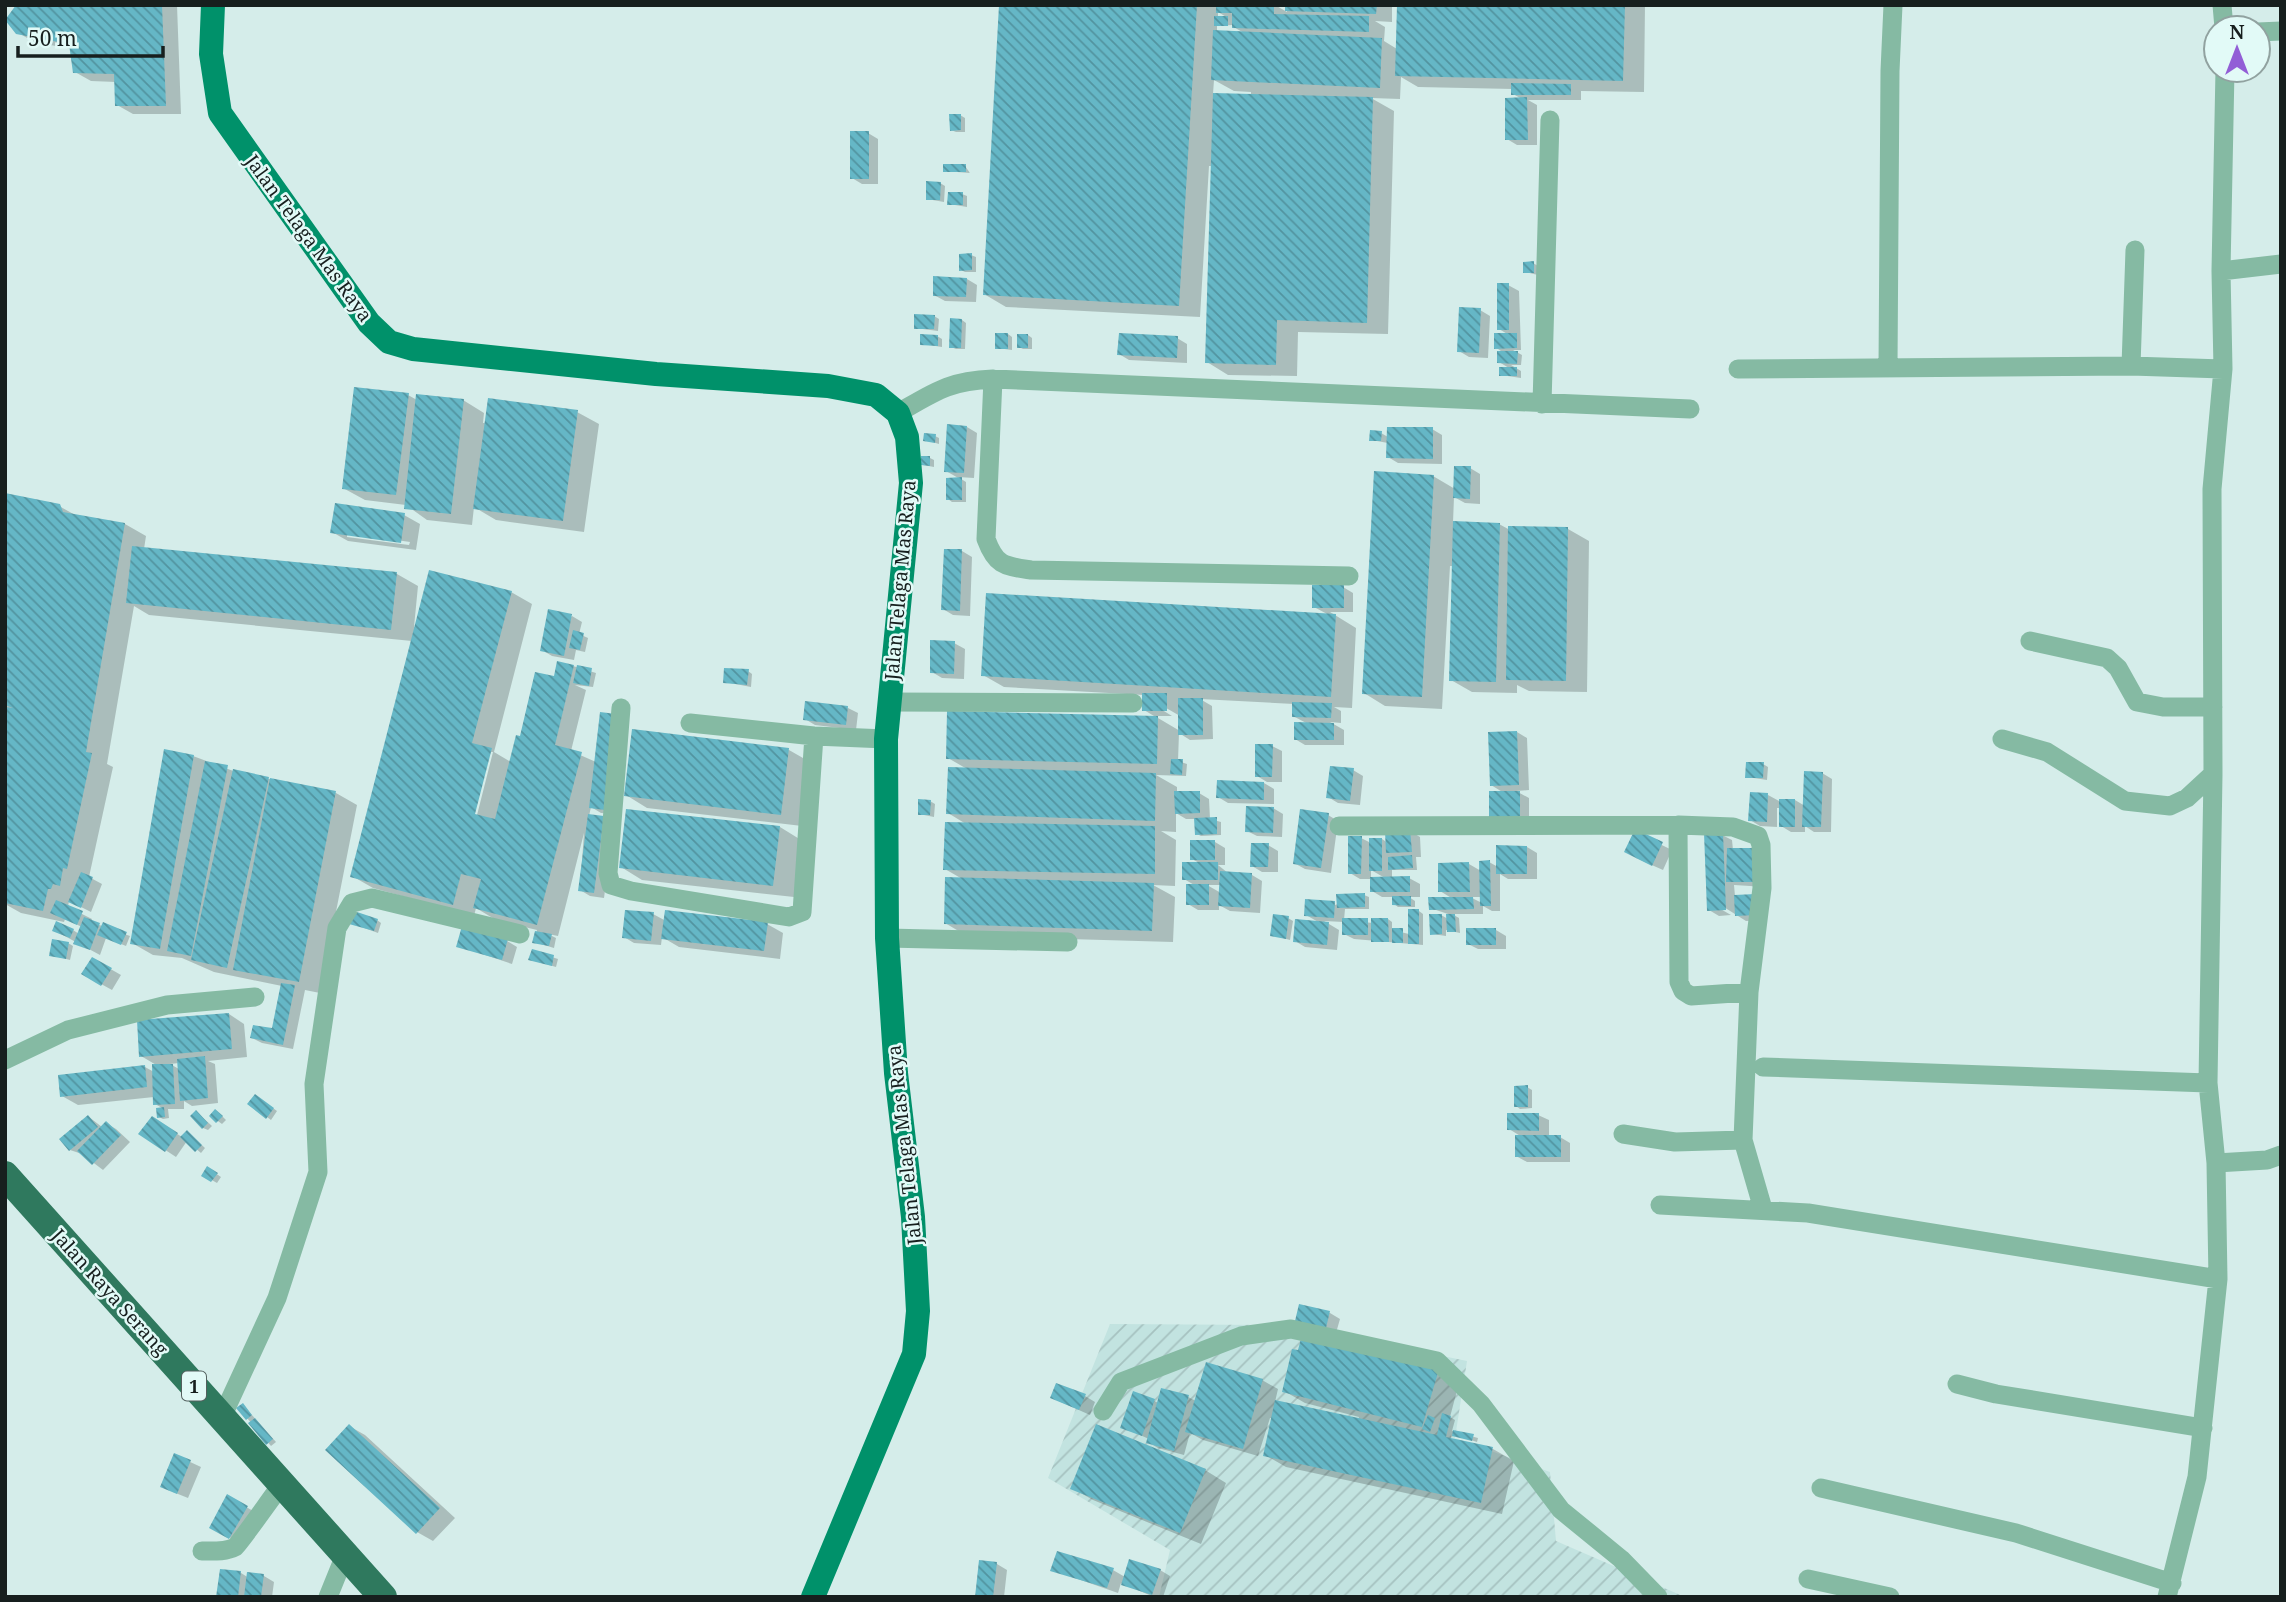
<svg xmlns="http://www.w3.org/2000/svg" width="2286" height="1602" font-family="'Noto Serif',serif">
<defs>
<pattern id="industrial-furrows" width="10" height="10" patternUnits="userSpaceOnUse" patternTransform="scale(1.75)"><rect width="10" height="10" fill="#c2e3e0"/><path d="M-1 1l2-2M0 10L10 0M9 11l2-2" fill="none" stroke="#a6c2c0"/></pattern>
<pattern id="building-back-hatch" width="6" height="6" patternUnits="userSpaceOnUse" patternTransform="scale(1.75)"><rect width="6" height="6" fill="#65b7c6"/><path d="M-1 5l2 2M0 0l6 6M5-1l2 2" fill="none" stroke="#5294a0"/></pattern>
</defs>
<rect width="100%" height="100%" fill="#d5edea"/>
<path fill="url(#industrial-furrows)" d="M1110 1324 1292 1325 1467 1361 1455 1438 1550 1472 1556 1541 1685 1597H1159L1170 1550 1048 1478Z"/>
<path fill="#0003" fill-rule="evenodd" d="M18 5H177L181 114H133L117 105 116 82 91 81 75 72 72 49 34 42 17 32Z
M1001 5H1275L1287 12V5H1392V22L1375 21 1385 27 1384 41 1397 49 1398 5H1645L1644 92 1581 91V100H1528L1537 105V145H1517L1507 139 1522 99 1513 94V89L1418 87 1401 77 1400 99 1371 98 1394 111 1388 334 1298 332 1297 376 1228 375 1207 362 1212 166H1209L1200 317 1006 307 984 294ZM1218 12 1228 18H1218ZM1232 25 1237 29 1246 34 1217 32V26ZM1214 80 1234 91 1251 92V95L1213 94Z
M960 115 965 118V132H956L951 130Z
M868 133 878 139V184H862L852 178Z
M965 166 970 173 945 171Z
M940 183 945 186 944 202 927 199Z
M962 194 967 196V207L949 204Z
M971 255 976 257V272H965L961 270Z
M1533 263 1538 266V275L1525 272Z
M967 279 977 285 976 302 945 301 934 295Z
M1508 285 1519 291 1521 350H1513L1522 355 1521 365H1511L1521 371V378L1501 375 1509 368 1499 362 1504 353 1495 347 1509 335 1499 329Z
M1480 310 1490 316 1488 358 1469 357 1459 351Z
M934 316 939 319 938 331 915 328Z
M962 320 966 323 965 349H956L951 347Z
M1008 334 1012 337V350L997 348Z
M1028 335 1032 338V349H1023L1019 347Z
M937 336 942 339V347L922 344Z
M1177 338 1187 344V363L1129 360 1119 354Z
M408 395 417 400H463L484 413 483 423 577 412 599 424 584 532 496 520 474 507 472 525 427 520 406 505 365 500 343 488Z
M967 427 977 433 974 478 958 477 966 482V502H952L948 499 960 479 946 471Z
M1432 429 1442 435V464L1398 463 1388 457V443L1371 440 1381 433 1388 437Z
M935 436 939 438V444L925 440Z
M930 458 934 460V467L923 465Z
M1470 468 1480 474V504L1465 503 1454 497 1453 523 1499 524 1510 530 1568 529 1589 541 1587 692 1529 691 1517 685V693L1472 692 1451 680 1453 566H1450L1442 709 1385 706 1364 693 1433 476 1455 489Z
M5 494 59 506 77 516 125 524 146 536 144 549 397 574 418 586 414 627 511 592 532 604 494 752 511 762 522 738 573 666 596 673 593 687 575 685 586 690 571 751 596 762 615 814 601 813 591 807 589 816 614 823 604 898 590 896 580 890 584 833 558 936 548 934 556 938 554 948 534 942 537 930 496 920 476 908 474 916 373 888 352 876 412 641 149 615 134 606 107 764 113 767 89 877 102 884 91 912 69 901 68 907 92 919 91 922 130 936 126 946 106 938 100 955 59 933 73 930 79 934 82 927 65 919 64 922 21 913 5 904ZM489 752H493L475 823 471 822Z
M404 515 420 524 416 550 348 541 332 532ZM347 533 410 542 409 545 347 537Z
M962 551 972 557 970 616 953 615 943 609Z
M1343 587 1353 593V612H1330L1356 628 1352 708 1334 707 1341 711V723L1330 722 1344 730V745H1305L1295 739 1308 724 1293 716 1294 704 1200 699 1212 706 1213 739 1190 740 1179 733 1178 761 1187 764 1186 776 1156 775 1177 787V793H1199L1209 799 1210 819 1221 822V835L1201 836 1197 834 1196 819H1186L1176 813V832L1161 831 1176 840 1175 886 1153 885 1175 897 1173 942 967 936 945 923 964 880 945 869 966 824 948 813 967 769 948 758 1158 718 1180 731V716L1161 705 1159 708 1172 716H1154L1144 710V695L1004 687 983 675 1329 615 1314 607Z
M572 616 582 622 579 634 588 638 585 652 576 650 574 660 552 656 542 650Z
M954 643 965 649 964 679 942 678 932 672Z
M748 671 752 674 751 687 725 682Z
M848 708 858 713 856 730 815 725 805 719Z
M634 731 789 750 810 762 802 826 647 808 626 795Z
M1517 732 1527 738 1529 790 1516 791 1529 798V823H1501L1504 793 1491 785Z
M1272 746 1282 751V782H1267L1257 776Z
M193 756 236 772 336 793 357 805 320 993 305 990 293 1049 262 1043 252 1038 273 1030 282 986 214 972 182 958 153 955 132 943Z
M1763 764 1768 767 1767 780 1747 777Z
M1353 770 1363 776 1360 805 1338 803 1328 797Z
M1822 773 1832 779 1831 832H1814L1805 826V832H1791L1781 826V808H1777V827L1760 826 1750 820 1768 795 1781 802 1795 800 1805 806Z
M1264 783 1274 789V804L1228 803 1218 797Z
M930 801 935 804 934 817 919 814Z
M1273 808 1283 814 1282 837 1257 836 1247 831Z
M1328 815 1338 821 1331 873 1305 869 1294 863Z
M780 827 801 840 794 897 642 880 621 867Z
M1410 831 1420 837 1421 857H1416L1417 870H1392V878H1409L1420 884V897H1409L1415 901V907H1398L1394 904V897H1382L1372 891V879H1360L1350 873 1361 838 1371 843 1382 839 1388 843ZM1371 870 1385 878H1371Z
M1635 832 1672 850 1663 870 1636 858Z
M1722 835 1732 840 1733 850 1766 887 1734 885 1735 896 1767 920 1746 921 1719 904 1717 907 1731 915 1719 916 1709 910Z
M1215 842 1225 848V865H1218L1228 873 1252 875 1262 881 1260 913 1230 911 1219 905V910H1198L1188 904 1196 886 1184 879 1201 864 1192 859ZM1207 885H1221V893Z
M1268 845 1278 851V872H1262L1252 866Z
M1527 847 1537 853V879H1508L1500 874V911H1492L1483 906V914H1452L1459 918 1460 933 1446 930V936L1432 934 1441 915 1448 919V914L1430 908 1453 899 1440 891 1469 864 1481 871 1489 862 1498 867ZM1470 897H1481L1482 903Z
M1364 895 1369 897V909H1345L1344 920 1373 923 1388 919 1392 922V930L1409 934 1419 911 1423 914V945L1354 939 1344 934V922L1324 921 1339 930 1337 950 1305 947 1295 941 1320 923 1306 915Z
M653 914 666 921 767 924 783 933 780 959 679 947 662 937 661 945 634 943 624 937Z
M1288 918 1293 921 1290 940 1272 935Z
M377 920 381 923 378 933 356 925Z
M1496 930 1506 936V949H1478L1468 944Z
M507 941 517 947 512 964 458 946Z
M68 943 73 946 70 960 51 955Z
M533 951 558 959 556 967 535 961Z
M93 959 121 975 112 990 83 974Z
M229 1014 244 1024 247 1057 208 1061 215 1064 218 1103 192 1106 184 1101V1109H168L169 1118 163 1119 159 1117 164 1109 155 1104 154 1097 78 1105 62 1096 145 1067 154 1072 158 1066 141 1056ZM179 1063V1069L170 1064Z
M1527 1087 1532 1090V1108L1520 1109 1516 1106Z
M259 1098 277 1111 271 1120 267 1117Z
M220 1114 226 1120 222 1124 211 1116Z
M200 1115 212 1126 208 1130 203 1128Z
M1538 1115 1549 1120V1137H1560L1570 1143V1162H1527L1516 1156 1522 1137 1509 1129Z
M89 1117 102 1127 106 1123 116 1129 130 1142 103 1170 82 1154 70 1150Z
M162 1124 182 1137 191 1135 205 1148 201 1153 187 1141 176 1157 141 1134Z
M208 1168 221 1177 217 1183 203 1175Z
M1300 1306 1330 1313 1340 1319 1336 1333 1297 1320Z
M1438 1371 1459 1383 1450 1417 1455 1420 1452 1431 1478 1438 1477 1442 1452 1434 1450 1440 1493 1449 1514 1461 1502 1514 1286 1467 1265 1455 1273 1418H1270L1258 1456 1203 1440 1190 1433 1184 1455 1158 1448 1148 1442 1149 1439 1122 1427 1134 1393 1159 1403 1188 1397 1196 1401 1262 1380 1278 1389 1275 1402 1358 1420 1359 1417 1305 1403 1284 1391Z
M1085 1396 1095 1402 1090 1415 1052 1398Z
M243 1405 276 1442 271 1446 247 1418Z
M349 1426 365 1435 455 1518 433 1541 417 1532Z
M175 1455 201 1467 188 1498 173 1492Z
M1205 1470 1226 1483 1201 1544 1093 1500 1072 1488Z
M228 1497 257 1513 240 1543 211 1527Z
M980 1562 997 1564 1007 1570 1004 1597H979Z
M1052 1570H1113L1125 1577 1160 1570 1170 1576 1163 1597H1154L1121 1583 1118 1593Z
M241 1573 249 1578 264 1576 274 1582 272 1597H218Z"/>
<path fill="url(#building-back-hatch)" d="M16 5H162L166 106H115L114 74 73 73 69 44 16 34 5 20Z
M999 5H1197L1179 306 983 295Z
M1216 5H1274V14L1369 16V32L1232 28V13H1216Z
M1285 5H1377L1376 14 1285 11Z
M1397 5H1625L1623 81 1395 76Z
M1214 16H1228V26H1214Z
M1213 30 1382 38 1380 88 1211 80Z
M1511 83 1571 84V95H1511Z
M1213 93 1373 97 1367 323 1277 320 1276 365 1205 363Z
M1527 97 1528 140H1505V98Z
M949 114H961V130L950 131Z
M850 131H869V179H850Z
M943 164H966V172H943Z
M926 181 941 182 940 200H926Z
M948 192H963V205H947Z
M972 253V270L959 271V254Z
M1534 261V273H1523V262Z
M933 276 967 278 966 297 933 296Z
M1497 283H1509V330H1497Z
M1459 307 1481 308 1479 353 1457 352Z
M914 314 935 315 934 329H914Z
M950 318 962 319 961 348H949Z
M995 333H1008V349H995Z
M1119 333 1178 336 1177 358 1117 355Z
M1494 333H1517V348L1494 349Z
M920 334 938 335V346L920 345Z
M1017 334H1028V348H1017Z
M1497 351H1518L1517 364 1497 363Z
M1499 367H1517V376H1499Z
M354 387 409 393 396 495 342 489Z
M416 394 464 399 451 514 404 509Z
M488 398 578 410 563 521 473 509Z
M947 424 967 426 964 473 944 472Z
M1387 427H1433V459L1386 458Z
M1370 430 1382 431 1381 441H1369Z
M924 433 936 434 935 443 923 441Z
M921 456H930V466L921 465Z
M1454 466H1471L1470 499 1453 498Z
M1374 471 1434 475 1422 697 1362 694Z
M962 477V500H946V478Z
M5 493 60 504 63 512 125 523 86 752 92 753 67 869 63 868 60 886 53 884 51 889H48L43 911 5 903V707L13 708 5 705Z
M335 503 405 513 401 543 330 533Z
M1453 521 1500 523 1496 682 1449 681Z
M1508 526 1568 527 1566 681 1506 680Z
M132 546 397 572 391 630 126 603Z
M944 549H962L960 611 941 610Z
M429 570 512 591 472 743 492 748 475 814 495 819 516 735 520 736 535 672 554 676 557 661 574 665 555 745 582 752 537 925 473 908 481 879 461 874 453 905 350 877Z
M1312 585H1344V608H1312Z
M986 593 1336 614 1331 697 981 676Z
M548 609 572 614 564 656 540 651Z
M573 630 584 633 580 650 569 648Z
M930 640 955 641 954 674 930 673Z
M577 665 592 668 589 686 573 683Z
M724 668 749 669 747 685 723 683Z
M1142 693H1167V711H1142Z
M1178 698H1203V735H1178Z
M805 701 848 706 846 725 803 720Z
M1292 702 1332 703 1331 718 1292 717Z
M947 711 1158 716 1157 764 946 759Z
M600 712 616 714 605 810 589 808Z
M1294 722 1334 723V740H1294Z
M632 729 789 748 781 815 624 796Z
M1517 731 1519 785 1490 786 1488 732Z
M1255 744H1273L1272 777H1255Z
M164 749 194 755 160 949 130 944Z
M1171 759H1183L1182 775 1170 774Z
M205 761 228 765 191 956 167 951Z
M1746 762H1764L1763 778H1745Z
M1330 766 1354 768 1350 801 1326 798Z
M948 767 1156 773 1155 821 946 814Z
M233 769 269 777 227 968 191 960Z
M1804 771 1823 772 1821 827H1802Z
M270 778 336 791 299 982 233 970Z
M1217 780 1264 782V800L1216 798Z
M1174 791H1200V813L1175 814Z
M1489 791H1520V819H1489Z
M1750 792 1768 793 1767 822 1748 821Z
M918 799 931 800 930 815H918Z
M1779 799H1795V827H1779Z
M1246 806 1274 807 1273 833 1245 832Z
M626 809 780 826 773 886 619 868Z
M1300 809 1329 813 1321 868 1293 864Z
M588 814 604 816 594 893 578 891Z
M1217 817V834L1195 835 1194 818Z
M945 822 1155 826V874L943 870Z
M1410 829 1412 852 1386 853 1385 831Z
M1635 829 1663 842 1652 866 1624 852Z
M1704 833H1723L1726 910 1707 911Z
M1348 836H1362L1361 874H1348Z
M1369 838H1382V871H1369Z
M1190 840H1215V860H1190Z
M1251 843H1269L1268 867H1250Z
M1496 845 1527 846V874H1496Z
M1727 848H1756V882H1726Z
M1412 855 1413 868 1388 870V857Z
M1490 860 1491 906H1480L1479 861Z
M1182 862H1218V880H1182Z
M1469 862 1470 892H1438V863Z
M1220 871 1252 873 1250 908 1218 906Z
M81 872 93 877 81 908 68 902Z
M1410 876V892H1370V877Z
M945 877 1154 883 1152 931 944 924Z
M1186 884H1209V905H1186Z
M1365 893V907L1337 908 1336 894Z
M1756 894 1757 915 1735 916 1734 895Z
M1392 896H1411V906L1392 905Z
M1428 897H1473L1474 909 1429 910Z
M1305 899 1335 901 1334 918 1304 916Z
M56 900 83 911 77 925 50 913Z
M1408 909H1419V944H1408Z
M625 910 654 912 651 941 622 938Z
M665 910 768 922 764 951 661 939Z
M354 911 378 919 374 931 349 924Z
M1273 914 1289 916 1286 939 1270 936Z
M1429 914H1442V934L1430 935Z
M1446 914H1455L1456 932H1447Z
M84 917 100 923 90 950 73 944Z
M1342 918H1368V935H1342Z
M1371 918H1388L1389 942H1371Z
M1295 919 1329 922 1327 945 1293 942Z
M56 921 74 929 70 938 52 931Z
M103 922 127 932 121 945 97 935Z
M462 926 508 939 502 960 456 947Z
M1392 928H1403V943H1392Z
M1466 928H1496V945H1466Z
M535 931 552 934 549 946 532 943Z
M52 939 69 942 66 959 49 956Z
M532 949 554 955 552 966 528 960Z
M92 957 112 968 101 986 81 974Z
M281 983 295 985 283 1045 250 1038 253 1025 272 1028Z
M229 1013 232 1049 139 1057 137 1020Z
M205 1056 208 1098 180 1101 177 1059Z
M152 1064H173L175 1104 153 1105Z
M145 1065 147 1087 60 1097 58 1075Z
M1528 1085V1107H1514V1086Z
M255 1094 274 1108 266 1119 247 1104Z
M164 1107 165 1117 157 1118 156 1108Z
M215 1109 223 1116 216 1123 209 1116Z
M196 1110 208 1123 202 1129 190 1116Z
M1507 1113H1539V1131L1507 1130Z
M88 1115 98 1127 69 1151 59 1139Z
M152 1116 178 1133 165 1152 138 1134Z
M106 1121 121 1135 92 1165 77 1151Z
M187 1130 202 1145 195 1152 180 1137Z
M1515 1135H1561V1157H1515Z
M207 1166 218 1173 211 1182 201 1176Z
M1299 1304 1330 1311 1326 1328 1295 1321Z
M1302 1335 1439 1369 1422 1427 1282 1392 1292 1349 1298 1350Z
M1206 1362 1263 1379 1243 1449 1185 1432Z
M1056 1383 1086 1394 1079 1410 1050 1398Z
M1161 1388 1189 1395 1174 1451 1146 1443Z
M1133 1391 1155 1399 1142 1436 1120 1428Z
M1275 1400 1437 1435 1442 1413 1451 1416 1446 1437 1493 1447 1481 1503 1263 1456Z
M243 1403 252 1415 246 1420 236 1408Z
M1428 1415 1435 1418 1430 1432 1422 1429Z
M255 1418 273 1439 266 1445 248 1423Z
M349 1424 440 1508 416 1534 325 1450Z
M1096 1424 1206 1469 1180 1533 1070 1489Z
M1453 1430 1474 1434 1472 1441 1452 1436Z
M174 1453 191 1460 177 1494 160 1487Z
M227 1494 248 1506 229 1539 209 1528Z
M1057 1551 1114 1568 1107 1588 1050 1571Z
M1129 1559 1161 1569 1152 1595 1121 1585Z
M979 1560 997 1562 993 1597H975Z
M220 1569 241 1571 238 1597H216Z
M247 1572 264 1574 261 1597H244Z"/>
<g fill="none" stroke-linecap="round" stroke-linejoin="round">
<path stroke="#85baa3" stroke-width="19" d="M2222 5 2224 28
M2258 32 2281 31
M2221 271 2281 264
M2131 366 2135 250
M1888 368 1890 71 1893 5
M1738 369 2131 366 2223 369
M993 379 986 539C996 566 1004 566 1031 570L1349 576
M1542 404 1550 120
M898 413C936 391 949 381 993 379L1690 409
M2030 641 2107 658 2118 668 2137 702 2163 707H2213
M888 702 1133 703
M621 708 608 873 611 885 631 891 789 917 802 912 814 736
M690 723 814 736 886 739
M2002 739 2047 752 2125 801 2170 806 2187 798 2213 774
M1678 825 1679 982 1683 991 1691 996 1749 992
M1339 826 1678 825 1733 827 1758 836 1761 845 1762 888 1749 992 1743 1140 1763 1209
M887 938 1068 942
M5 1060 68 1030 167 1005 255 997
M1763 1067 2208 1083
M1623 1134 1675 1142 1743 1140
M2216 1163 2267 1160 2281 1155
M1660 1205 1808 1213 2218 1279
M1957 1384 1996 1394 2203 1428
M1103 1411 1121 1382 1241 1336 1291 1329 1437 1361 1481 1404 1561 1510 1621 1559 1658 1597
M222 1417 277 1298 318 1172 314 1084 337 928 352 903 372 898 520 934
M1821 1488 2016 1533 2172 1583
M202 1551C212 1551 226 1552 235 1547 240 1543 274 1494 282 1484
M1808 1579 1890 1597
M328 1597 345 1555
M2167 1597 2197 1477 2218 1279 2216 1163 2208 1083 2213 774 2212 489 2223 369 2221 271 2225 70"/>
<path stroke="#00916a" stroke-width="24" d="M213 5 211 54 220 113 369 323 389 342 413 349 656 374 828 386 876 395 898 413 907 437 911 483 886 739 887 938 896 1073 913 1217 918 1311 914 1354 813 1597"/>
<path stroke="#2f795e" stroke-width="28" d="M5 1175 383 1597"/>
</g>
<g text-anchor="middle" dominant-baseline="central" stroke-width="5" stroke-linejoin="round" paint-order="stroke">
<rect fill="#e2faf7" stroke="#54615f" stroke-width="2" x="182" y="1371.5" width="24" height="29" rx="5"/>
<g font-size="18" font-weight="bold" fill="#171f1e">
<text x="194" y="1386">1</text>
</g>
<g font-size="19" fill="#171f1e" stroke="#e2faf7">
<text transform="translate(309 238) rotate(54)">Jalan Telaga Mas Raya</text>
<text transform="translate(900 580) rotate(-85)">Jalan Telaga Mas Raya</text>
<text transform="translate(904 1145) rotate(-96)">Jalan Telaga Mas Raya</text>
<text transform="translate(110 1292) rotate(48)">Jalan Raya Serang</text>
</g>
</g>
<rect width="2286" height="1602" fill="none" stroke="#171f1e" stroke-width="14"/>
<g transform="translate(2237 49)"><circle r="33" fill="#e2faf7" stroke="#91a2a0" stroke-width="2"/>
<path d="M0-5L12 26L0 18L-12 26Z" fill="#925ed6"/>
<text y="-10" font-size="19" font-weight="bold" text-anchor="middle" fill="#171f1e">N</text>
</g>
<path d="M18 46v10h145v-10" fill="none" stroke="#171f1e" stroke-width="3.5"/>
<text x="28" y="46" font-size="21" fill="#171f1e" stroke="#e2faf7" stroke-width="5" paint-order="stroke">50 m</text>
</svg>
